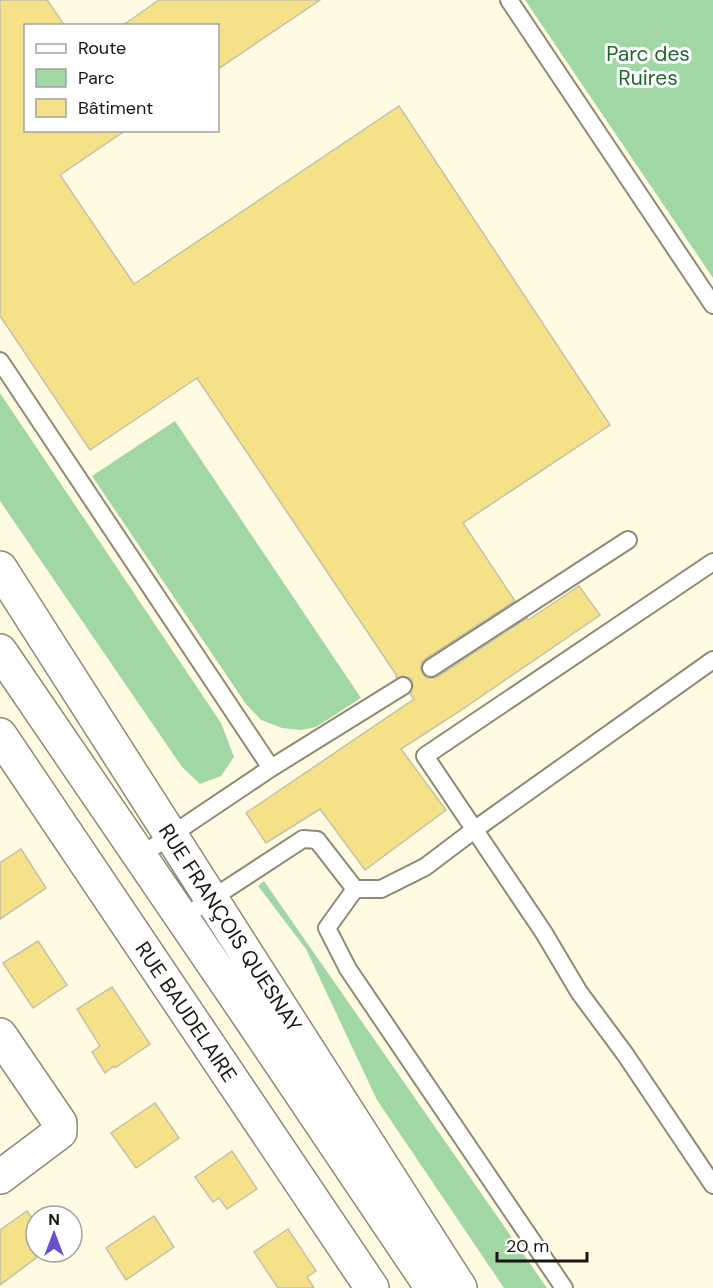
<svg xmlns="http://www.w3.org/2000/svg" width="713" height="1288" viewBox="0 0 713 1288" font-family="'DM Sans',sans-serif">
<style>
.green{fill:#a1d7a4}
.building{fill:#f5e288;stroke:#c5c0a9;stroke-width:1.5}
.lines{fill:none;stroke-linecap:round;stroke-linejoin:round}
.lane-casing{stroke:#8f8a75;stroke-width:20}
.street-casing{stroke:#8f8a75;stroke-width:36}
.secondary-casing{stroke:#8f8a75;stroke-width:36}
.lane{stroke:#fff;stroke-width:16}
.street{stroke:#fff;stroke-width:33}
.secondary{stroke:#fff;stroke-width:33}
.labels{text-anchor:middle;stroke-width:6;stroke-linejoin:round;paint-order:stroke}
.park-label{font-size:21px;fill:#22672c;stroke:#fff}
.street-label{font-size:21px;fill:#19170f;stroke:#fff}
</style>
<rect width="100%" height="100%" fill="#fffae2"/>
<path class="green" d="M525 0H713V278Z
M0 393 221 723 234 757 221 776 200 784 182 767 0 501Z
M175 421 361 698 316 727 301 730 282 728 261 720 246 704 92 476Z
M264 881 547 1288H504L377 1100 306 949 258 886Z"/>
<path class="building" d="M0 0H47L65 26H26V130H126L60 175 134 284 399 106 610 425 463 523 515 601 425 659 421 664V669L423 674 427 678H432L437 677 527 618 528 620 579 586 600 615 460 711 401 749 446 810 365 870 320 809 266 843 246 813 414 699 410 694 413 686 412 680 407 677 403 676 397 678 396 677 397 676 197 378 90 450 0 316Z
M159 0H320L218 69V26H122Z
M21 849 46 888 0 919V863Z
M38 941 67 985 33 1008 3 963Z
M112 987 150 1044 115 1068 114 1066 105 1073 92 1052 100 1046 77 1009Z
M155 1103 179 1138 136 1168 111 1133Z
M232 1151 257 1189 227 1209 219 1198 213 1202 195 1177Z
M27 1211 36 1224V1258L0 1285V1230Z
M154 1216 174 1247 126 1280 106 1248Z
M288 1229 316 1271 307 1277 314 1288H278L254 1252Z"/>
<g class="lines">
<defs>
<path id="lane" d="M509 0 713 305
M0 361 271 768
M713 562 425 756 544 933 579 992 625 1054 713 1185
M431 668 628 540
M140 856 271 768 403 686
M182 918 303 839 317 840 355 889
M564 1288 348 969 327 928 355 889H381L425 867 474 830 713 660"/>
<path id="street" d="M0 735 372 1288
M0 1035 60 1123V1132L0 1177"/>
<path id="secondary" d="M0 568 460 1288
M0 651 253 1022 432 1288"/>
</defs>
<use href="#lane" class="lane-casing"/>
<use href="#street" class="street-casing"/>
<use href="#secondary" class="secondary-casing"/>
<use href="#lane" class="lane"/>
<use href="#street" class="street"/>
<use href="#secondary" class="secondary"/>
</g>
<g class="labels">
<g class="park-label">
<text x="648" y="61">Parc des<tspan x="648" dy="24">Ruires</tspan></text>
</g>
<g class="street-label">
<text transform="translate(230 928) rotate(57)" y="7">RUE FRANÇOIS QUESNAY</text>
<text transform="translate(186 1012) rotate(56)" y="7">RUE BAUDELAIRE</text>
</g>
</g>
<rect x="24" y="24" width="195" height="108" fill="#ffffff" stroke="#a3a29f" stroke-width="1.5"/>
<rect x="36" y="44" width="30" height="9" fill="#ffffff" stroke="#a3a29f" stroke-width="1.5"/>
<text x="78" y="54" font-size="18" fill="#19170f">Route</text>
<rect x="36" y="69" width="30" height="18" fill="#a1d7a4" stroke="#a3a29f" stroke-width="1.5"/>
<text x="78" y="84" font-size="18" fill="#19170f">Parc</text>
<rect x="36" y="99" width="30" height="18" fill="#f5e288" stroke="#a3a29f" stroke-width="1.5"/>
<text x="78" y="114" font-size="18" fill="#19170f">Bâtiment</text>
<g transform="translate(54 1234)"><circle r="28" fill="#ffffff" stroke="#a3a29f" stroke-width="1.5"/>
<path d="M0-4.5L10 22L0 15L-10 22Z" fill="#6c50c9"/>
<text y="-9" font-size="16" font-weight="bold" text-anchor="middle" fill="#19170f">N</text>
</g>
<path d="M497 1252v9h90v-9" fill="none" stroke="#19170f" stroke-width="3"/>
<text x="506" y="1252" font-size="18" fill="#19170f" stroke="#ffffff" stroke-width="4.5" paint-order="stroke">20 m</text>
</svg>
